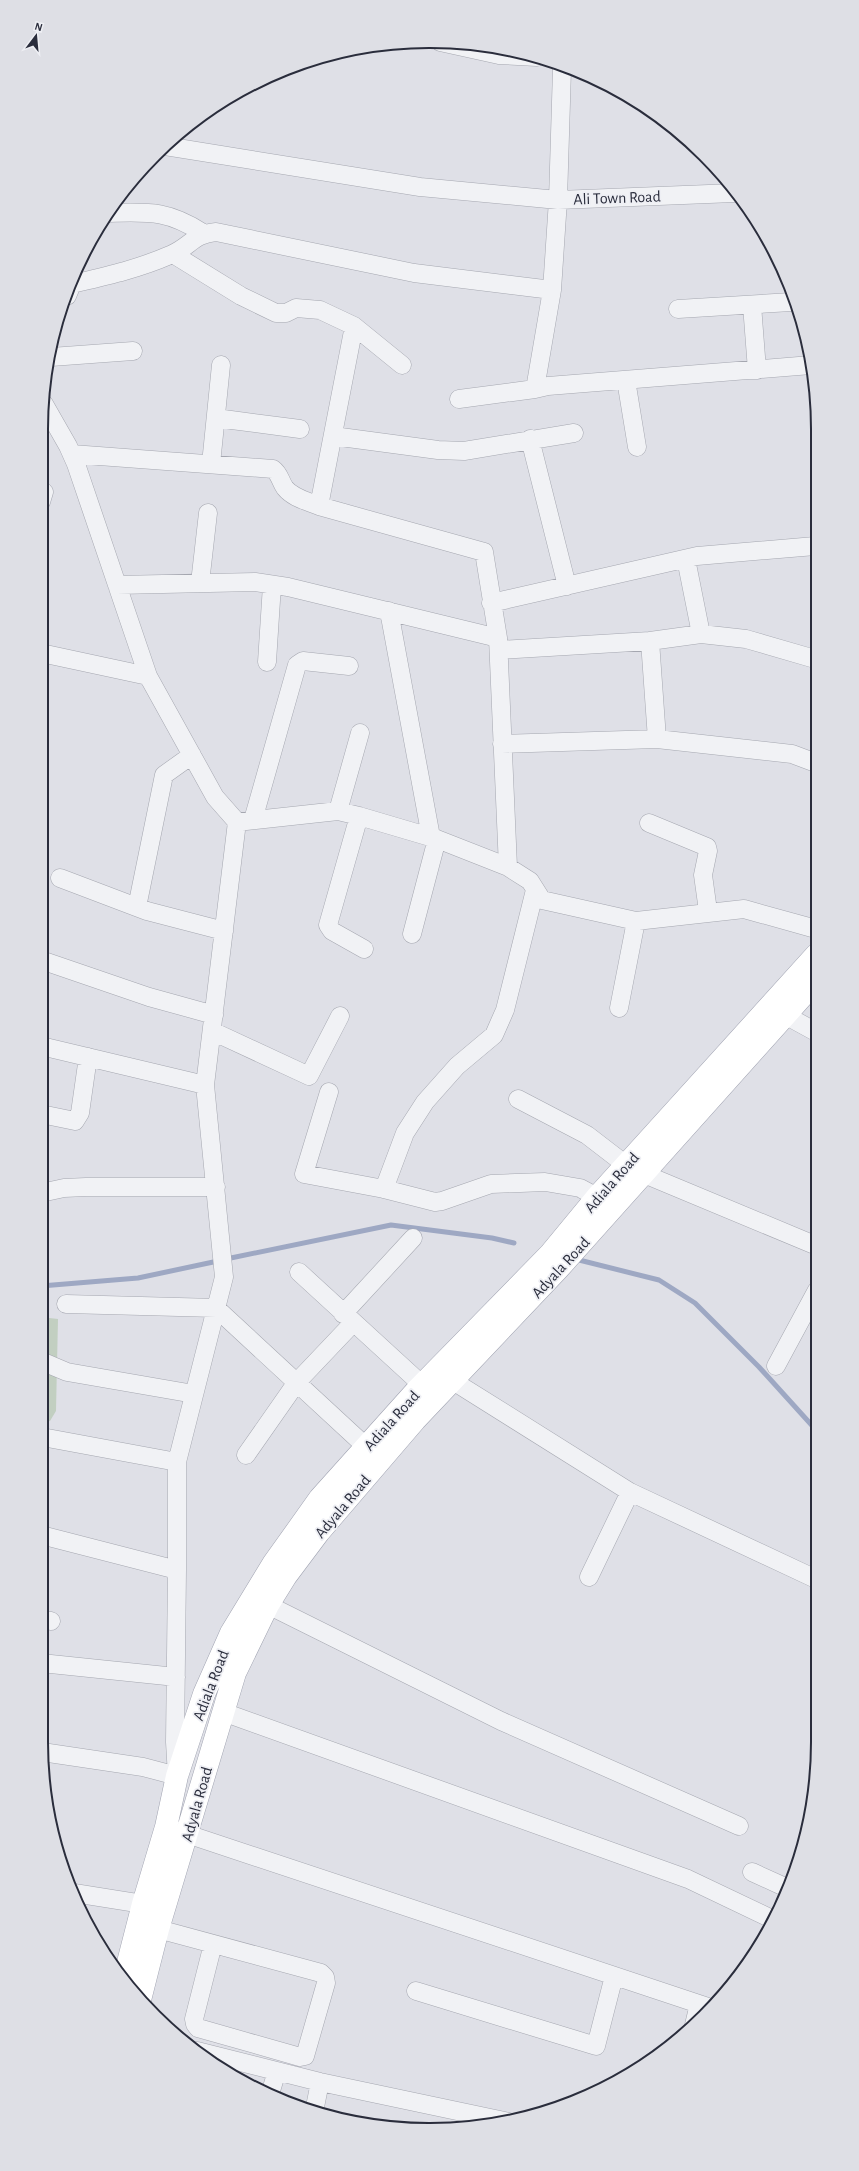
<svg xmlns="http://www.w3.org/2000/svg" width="859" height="2171" viewBox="0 0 859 2171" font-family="'Alegreya Sans',sans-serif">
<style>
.green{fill:#c2cfc1}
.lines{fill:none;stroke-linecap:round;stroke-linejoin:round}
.stream{stroke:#9ea8c3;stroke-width:5}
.minor-casing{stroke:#a5a7b0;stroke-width:19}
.major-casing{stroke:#a0a3b1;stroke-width:23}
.minor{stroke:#f1f2f5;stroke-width:18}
.major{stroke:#fff;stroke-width:22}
.labels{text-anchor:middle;stroke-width:3.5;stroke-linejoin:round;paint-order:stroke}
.street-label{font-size:16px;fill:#2a2d3c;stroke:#eeeff4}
.rim{fill:none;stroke:#2a2d3c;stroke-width:2}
</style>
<rect width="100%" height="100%" fill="#dfe0e7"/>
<path class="green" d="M41 1317 58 1319 56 1411 50 1421 41 1423Z"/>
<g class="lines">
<path class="stream" d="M226 1259 391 1225 492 1238 514 1243
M579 1260 659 1280 695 1303 759 1367 817 1431
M41 1286 138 1278 218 1261"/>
<defs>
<path id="minor" d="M440 42 499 55 537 57
M562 69 558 200 734 193
M165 146 420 187 558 200 552 290 535 389 548 386 811 365
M109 213C149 212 167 210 203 233
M173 254 241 296 276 313H286L296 308 320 310 354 326 402 365
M67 296 72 284C106 276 138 269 170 255 190 247 193 234 216 232L414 273 552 290
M752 305 757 370
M678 309 791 302
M354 326 319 506 484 552 498 638 508 867
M51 357 133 351
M626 380 637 447
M459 399 535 389
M44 404 68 446 76 464 148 676 215 797 237 822
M216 418 300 429
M333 436 438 450 464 451 574 433
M530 439 567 586
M72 454 273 469C280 474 280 481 285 488 293 498 307 501 319 506
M211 464 221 365
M41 502 44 492
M686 559 701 634 746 639 815 659
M200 583 208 513
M117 585 255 582 288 587 498 638
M491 603 697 556 815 546
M389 611 431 837
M499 650 650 641
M41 653 148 676
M267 662 272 585
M657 739 650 641 701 634
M502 744 657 739 792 754 816 763
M338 811 360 733
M359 816 328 925 332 931 364 949
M253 820 297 665 303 661 349 666
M649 823 707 847 708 851 703 875 708 911
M60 878 147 911 224 931
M137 907 164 775 192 755
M412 934 437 839
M41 960 149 997 214 1015
M619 1008 636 921
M785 1015 816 1032
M212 1031 309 1076 340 1016
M41 1046 205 1085
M329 1092 304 1174 384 1189 435 1202 442 1201 491 1184 545 1182 580 1188 597 1197
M518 1099 587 1135 626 1165
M41 1114 75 1121 80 1113 88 1057
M644 1174 817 1246
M384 1189 405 1133 425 1102 457 1066 494 1035 505 1010 535 890
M41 1193 64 1188 86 1187H216
M299 1272 431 1393
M66 1304 216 1308 375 1455
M343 1314 413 1238
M41 1361 67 1372 194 1394
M776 1366 817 1290
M453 1381 630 1492 818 1580
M42 1437 177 1462
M246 1455 297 1382 353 1323
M41 1535 177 1570 175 1742 177 1776 143 1767 42 1752
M177 1570V1462L224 1277 205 1085 237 822 338 811 359 816 437 839 508 867 530 881 542 900 636 921 744 909 816 929
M589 1577 630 1492
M268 1605 501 1721 739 1826
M41 1619 51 1621
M41 1663 176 1677
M223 1712 688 1879 774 1920
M175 1830 711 2008
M752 1872 787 1888
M74 1893 143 1904
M158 1929 321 1973 325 1977 326 1983 305 2056 300 2057 198 2028 195 2024 194 2019 213 1944
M416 1991 596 2046 614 1976
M694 2025 699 2004
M197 2051 320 2082 509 2122
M270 2094 277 2071
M314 2112 320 2082"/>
<path id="major" d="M124 1978 143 1904 166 1827 177 1776 204 1694 231 1633 273 1564 320 1498 416 1391 550 1254 597 1197 816 955
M140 2000 158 1929 235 1673 268 1605 286 1576 319 1532 415 1420 559 1268 816 981"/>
</defs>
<use href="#minor" class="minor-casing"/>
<use href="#major" class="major-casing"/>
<use href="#minor" class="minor"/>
<use href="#major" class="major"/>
</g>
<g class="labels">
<g class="street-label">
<text transform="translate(617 197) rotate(-2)" y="6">Ali Town Road</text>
<text transform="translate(611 1182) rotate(-49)" y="6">Adiala Road</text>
<text transform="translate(560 1267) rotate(-47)" y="6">Adyala Road</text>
<text transform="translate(391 1420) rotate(-48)" y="6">Adiala Road</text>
<text transform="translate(342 1506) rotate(-50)" y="6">Adyala Road</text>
<text transform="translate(210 1685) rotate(-69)" y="6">Adiala Road</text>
<text transform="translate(196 1804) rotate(-74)" y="6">Adyala Road</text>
</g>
</g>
<path d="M0 0H859V2171H0ZM429 48H430A381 381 0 0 1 811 429V1742A381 381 0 0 1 430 2123H429A381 381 0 0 1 48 1742V429A381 381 0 0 1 429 48Z" fill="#dedfe5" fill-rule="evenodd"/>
<path class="rim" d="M429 48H430A381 381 0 0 1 811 429V1742A381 381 0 0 1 430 2123H429A381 381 0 0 1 48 1742V429A381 381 0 0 1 429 48Z"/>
<g transform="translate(36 36) rotate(16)" stroke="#eeeff4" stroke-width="3" paint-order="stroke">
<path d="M0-3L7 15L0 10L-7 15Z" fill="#2a2d3c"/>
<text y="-6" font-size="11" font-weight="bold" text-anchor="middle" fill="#2a2d3c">N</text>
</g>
</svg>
